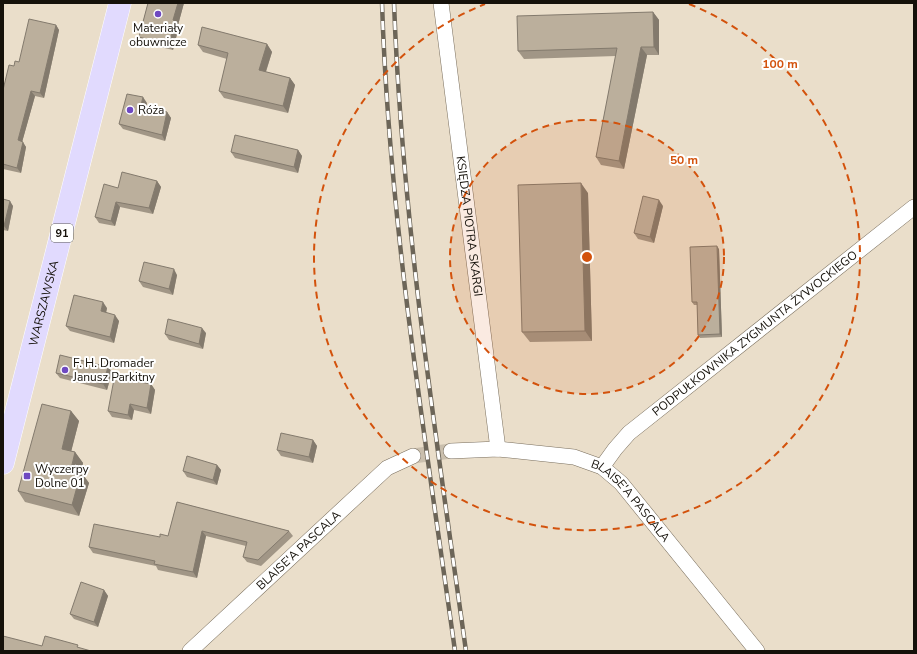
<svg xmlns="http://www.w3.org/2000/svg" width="917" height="654" viewBox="0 0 917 654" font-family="'Nunito Sans',sans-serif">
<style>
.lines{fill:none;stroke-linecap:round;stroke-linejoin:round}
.minor-tunnel{stroke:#cabfad;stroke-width:15;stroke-dasharray:15 8;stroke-linecap:butt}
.minor-casing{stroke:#796e5d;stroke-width:16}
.primary-casing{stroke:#fff;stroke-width:23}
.minor{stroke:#fff;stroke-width:15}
.primary{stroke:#e1dafe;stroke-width:22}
.rail-casing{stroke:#6c6558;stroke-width:4.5}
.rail{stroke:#fff;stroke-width:3;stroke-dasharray:9;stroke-linecap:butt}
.wall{fill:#a19686}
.shaded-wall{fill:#837a6d}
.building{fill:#bbaf9c;stroke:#837a6d}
.ring{fill:none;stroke:#d3520c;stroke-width:2;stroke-dasharray:7 5}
.poi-dot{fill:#6e49c1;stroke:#fff;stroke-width:1.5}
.labels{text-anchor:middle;stroke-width:4;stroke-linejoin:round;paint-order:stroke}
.shield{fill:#fff;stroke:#5b5854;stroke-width:1}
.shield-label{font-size:11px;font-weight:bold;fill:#15110a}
.poi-label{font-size:12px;fill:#15110a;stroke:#fff;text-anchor:start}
.street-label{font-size:12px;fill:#15110a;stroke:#fff}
.centre{fill:#d3520c;stroke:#fff;stroke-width:2}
.ring-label{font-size:12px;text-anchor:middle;font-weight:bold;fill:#d3520c;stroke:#fff;stroke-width:4;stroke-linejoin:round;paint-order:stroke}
</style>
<rect width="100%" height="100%" fill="#eadeca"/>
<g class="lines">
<path class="minor-tunnel" d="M413 456 451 451"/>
<defs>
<g id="minor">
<path id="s1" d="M441 3 498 449"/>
<path id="s2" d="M451 451 498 449 574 457 602 467 621 483 757 651"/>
<path id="s3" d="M602 467 615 449 629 433 914 207"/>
<path id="s4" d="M190 651 387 468 413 456"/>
</g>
<g id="primary">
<path id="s5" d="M3 463 120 3"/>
</g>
</defs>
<use href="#minor" class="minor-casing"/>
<use href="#primary" class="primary-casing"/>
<use href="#minor" class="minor"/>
<use href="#primary" class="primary"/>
<defs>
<path id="rail" d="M382 3C389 220 425 436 455 651
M394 3C402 220 436 436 466 651"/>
</defs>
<use href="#rail" class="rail-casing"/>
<use href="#rail" class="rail"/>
</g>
<path class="wall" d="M148 3H184L178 25 179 26 173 50 143 43 139 37Z
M653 12 659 20V55H647L624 169 601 165 596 157 616 56 524 59 518 51Z
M56 25 59 30 44 98 35 96 22 142 26 147 21 173 3 169V90L14 66 19 62Z
M267 44 272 52 266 72 290 78 295 85 288 113 224 98 219 91 227 59 203 52 198 45Z
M147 103 146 107 167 112 171 118 165 141 123 129 119 124Z
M298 150 302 156 298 173 235 158 231 152Z
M157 181 161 187 153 214 120 207 115 226 99 223 95 217 118 188Z
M588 193 592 341 530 342 522 332Z
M3 199 13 206 8 231 3 230Z
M663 206 654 243 638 239 634 233Z
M719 249 722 337 700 338 698 335 697 305H694L692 302Z
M177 275 173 295 143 287 139 281Z
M107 308 106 313 119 321 114 343 70 331 66 326Z
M206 333 203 349 169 340 165 334Z
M108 367 112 372 107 390 60 378 56 373Z
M134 377 137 381 151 384 155 390 151 414 134 410 132 420 112 417 108 411Z
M71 411 79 421 71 451 75 452 83 463 81 472 89 483 79 516 25 502 18 491Z
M313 440 317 446 313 463 281 456 277 450Z
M217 465 221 470 217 485 187 477 183 471Z
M177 502 289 531 293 536 261 566 247 562 243 557 246 546 206 536 197 578 158 570 156 566 93 553 89 547 168 536Z
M104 590 108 596 98 627 74 619 70 614Z"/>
<path class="shaded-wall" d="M178 3H184L178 25 179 26 173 50 169 45 173 20Z
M653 12 659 20V55L654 47Z
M56 25 59 30 44 98 40 93Z
M267 44 272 52 264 77 259 70Z
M641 47 647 55 624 169 619 161Z
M290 78 295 85 288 113 283 106Z
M31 91 35 96 21 146 18 140Z
M143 97 147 103 145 111 141 105Z
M167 112 171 118 165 141 162 135Z
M23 142 26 147 21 173 17 168Z
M298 150 302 156 298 173 294 167Z
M157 181 161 187 153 214 149 208Z
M581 183 588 193 592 341 585 331Z
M659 200 663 206 654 243 650 237Z
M10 201 13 206 8 231 4 226Z
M116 202 120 207 115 226 111 221Z
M717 246 719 249 722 337 720 334Z
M174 269 177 275 173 295 169 289Z
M103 302 107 308 105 317 101 311Z
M115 315 119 321 114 343 110 337Z
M202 328 206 333 203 349 199 344Z
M108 367 112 372 107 390 103 384Z
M151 384 155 390 151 414 147 408Z
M130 404 134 410 132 420 128 415Z
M71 411 79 421 69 460 62 449Z
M313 440 317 446 313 463 309 457Z
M75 452 83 463 79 480 71 469Z
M217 465 221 470 217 485 213 480Z
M81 472 89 483 79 516 72 505Z
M202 531 206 536 197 578 193 572Z
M104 590 108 596 98 627 94 622Z"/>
<path class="building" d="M148 3H178L173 20 175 21 169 45 139 37Z
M653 12 654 47H641L619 161 596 157 617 48 518 51 517 16Z
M29 19 56 25 40 93 31 91 18 140 23 142 17 168 3 164V90L9 65 14 66 15 61 19 62Z
M202 27 267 44 259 70 290 78 283 106 219 91 228 53 198 45Z
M127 94 143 97 141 105 167 112 162 135 119 124Z
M235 135 298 150 294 167 231 152Z
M122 172 157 181 149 208 116 202 111 221 95 217 104 184 118 188Z
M581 183 585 331 522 332 518 185Z
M643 196 659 200 650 237 634 233Z
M3 199 10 201 4 226H3Z
M717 246 720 334 698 335 697 302H692L690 247Z
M144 262 174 269 169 289 139 281Z
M74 295 103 302 101 311 115 315 110 337 66 326Z
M168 319 202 328 199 344 165 334Z
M60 355 108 367 103 384 56 373Z
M115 374 134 377V381L151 384 147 408 130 404 128 415 108 411Z
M42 404 71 411 62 449 75 452 71 469 81 472 72 505 18 491Z
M281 433 313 440 309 457 277 450Z
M187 456 217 465 213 480 183 471Z
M177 502 289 531 258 560 243 557 247 542 202 531 193 572 154 564 155 561 89 547 94 524 160 537V534L168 536Z
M81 582 104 590 94 622 70 614Z
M3 636 42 646 45 636 78 645 77 647 91 651H3Z"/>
<circle cx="587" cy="257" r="137" fill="#d3520c" fill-opacity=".12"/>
<g class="ring">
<circle cx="587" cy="257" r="137"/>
<path d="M689 4A273 273 0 1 1 485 4"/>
</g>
<g class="poi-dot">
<circle cx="158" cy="14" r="4"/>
<circle cx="130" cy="110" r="4"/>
<circle cx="65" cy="370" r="4"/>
<rect x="23" y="472" width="8" height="8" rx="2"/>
</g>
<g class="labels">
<rect class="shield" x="51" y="224" width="22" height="18" rx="3"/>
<g class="shield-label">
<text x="62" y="237">91</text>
</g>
<g class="poi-label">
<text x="158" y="32" text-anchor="middle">Materiały<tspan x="158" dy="14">obuwnicze</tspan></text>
<text x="138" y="114">Róża</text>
<text x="73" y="367">F. H. Dromader<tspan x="73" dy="14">Janusz Parkitny</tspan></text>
<text x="35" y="473">Wyczerpy<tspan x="35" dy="14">Dolne 01</tspan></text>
</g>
<g class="street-label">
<text dy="4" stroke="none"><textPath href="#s1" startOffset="225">KSIĘDZA PIOTRA SKARGI</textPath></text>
<text dy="4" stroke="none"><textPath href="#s5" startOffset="165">WARSZAWSKA</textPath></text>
<text dy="4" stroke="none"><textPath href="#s3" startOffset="204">PODPUŁKOWNIKA ZYGMUNTA ŻYWOCKIEGO</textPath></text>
<text dy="4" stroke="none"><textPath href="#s2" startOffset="197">BLAISE'A PASCALA</textPath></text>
<text dy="4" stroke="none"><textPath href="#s4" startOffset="148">BLAISE'A PASCALA</textPath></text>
</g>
</g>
<circle cx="587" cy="257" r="6" class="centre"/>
<g class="ring-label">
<text x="780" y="68">100 m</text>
<text x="684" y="164">50 m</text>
</g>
<rect width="917" height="654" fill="none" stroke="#15110a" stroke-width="8"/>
</svg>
